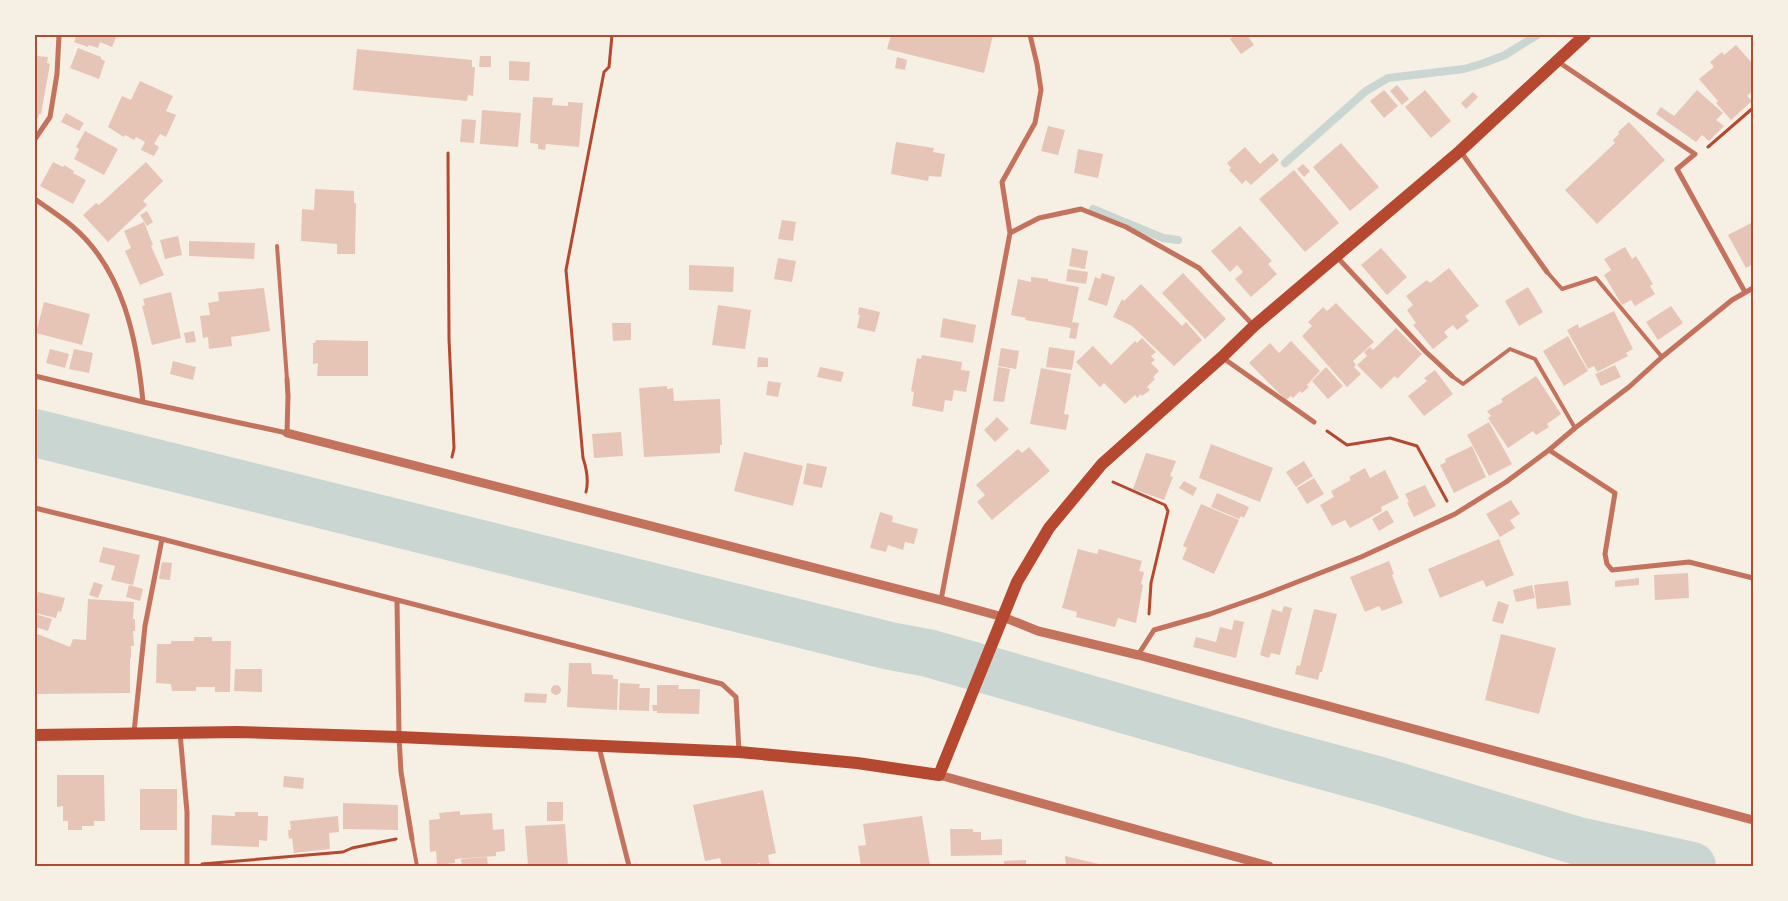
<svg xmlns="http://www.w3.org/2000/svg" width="1788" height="901" viewBox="0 0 1788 901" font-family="'Exo 2',sans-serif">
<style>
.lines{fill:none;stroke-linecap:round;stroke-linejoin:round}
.stream{stroke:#c9d6d2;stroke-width:8}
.river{stroke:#c9d6d2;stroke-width:48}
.building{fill:#e6c5b7}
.path{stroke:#b5482f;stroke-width:3}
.service{stroke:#c5725c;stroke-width:4}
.minor{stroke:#c5725c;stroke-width:5}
.tertiary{stroke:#c5725c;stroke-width:9}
.primary{stroke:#b5482f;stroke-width:12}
.neatline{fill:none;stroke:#b5482f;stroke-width:2}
</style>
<rect width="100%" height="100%" fill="#f6efe4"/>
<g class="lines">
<path class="stream" d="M1285 163 1366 91 1388 78 1464 69 1484 63 1505 55 1537 35
M1093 209 1163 238 1178 240"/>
<path class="river" d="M35 433 890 646 928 653 1273 752 1380 781 1578 841 1692 866"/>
</g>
<path class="building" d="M77 35H117L112 47 100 42 98 48 89 45 88 47 74 42Z
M891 35H993L984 73 887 49Z
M1236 35H1247L1254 45 1241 54 1230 39Z
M1736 45 1753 64V91L1747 96 1752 101 1731 120 1716 103 1718 101 1699 79 1714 67 1710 62 1722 52 1724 55Z
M78 48 101 57V59L105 61 99 79 70 68Z
M357 49 472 60V67H475L473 96 468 95 467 101 353 90Z
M37 56 48 57 47 63 50 64 41 114H39L38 118H35V58Z
M480 56H491V67H479Z
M897 57 907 60 905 70 895 68Z
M509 61 530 62 529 81 509 80Z
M140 81 173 96 166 111 176 115 166 137 160 134 154 144 159 147 154 156 141 150 145 142 136 137 134 140 125 135 124 137 108 127 122 96 131 100Z
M1397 85 1409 99 1402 105 1390 91Z
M1384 90 1398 106 1384 118 1370 101Z
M1425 90 1451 121 1431 138 1405 107Z
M1697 90 1723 113 1716 120 1724 126 1709 141 1702 135 1696 142 1656 114 1661 107 1674 116Z
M1473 92 1478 97 1466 109 1461 103Z
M533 97 553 98 552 105 568 106V102L583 103 579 147 546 144 545 150 538 149V144L530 143Z
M482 110 521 113 518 147 480 144Z
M66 113 84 123 79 131 61 122Z
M462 119 476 120 474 143 460 142Z
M1629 122 1665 160 1597 224 1565 190 1615 143 1613 140 1619 134 1618 132Z
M1048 126 1065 130 1058 155 1041 151Z
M85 131 118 149 104 175 74 159 79 149 76 147Z
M896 142 934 148 933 152 945 154 941 177 929 176 928 181 891 174Z
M1341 143 1379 187 1350 211 1313 167Z
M1245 147 1260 164 1273 153 1279 160 1251 185 1246 180 1242 184 1229 170 1231 168 1227 163Z
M1078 149 1103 154 1098 178 1074 173Z
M53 162 63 167 64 165 74 171 73 173 86 180 73 204 40 186Z
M146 162 163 181 143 201 147 205 108 242 83 215 96 203 99 205Z
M1303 164 1310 171 1304 177 1297 169Z
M1294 170 1339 223 1305 252 1259 199Z
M315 189 354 191V203H356L355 254H337V244L301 241 302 209 314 210Z
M147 211 153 222 147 226 140 215Z
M782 220 796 222 793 241 778 239Z
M144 222 153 245 151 246 164 275 140 285 125 251 131 248 124 231Z
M1753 222V264L1746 268 1728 235Z
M1240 226 1272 261 1268 264 1277 274 1251 297 1235 279 1243 272 1237 265 1230 272 1211 251Z
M178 236 182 255 165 259 160 240Z
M189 241 255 243 254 259 189 256Z
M1625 247 1632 259 1636 256 1653 284 1650 286 1655 294 1635 306 1631 300 1622 305 1604 275 1611 270 1604 259Z
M1072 248 1088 251 1085 269 1069 266Z
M1381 248 1407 277 1387 295 1361 265Z
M778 258 796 261 792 282 774 279Z
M689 265 734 267 733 292 689 290Z
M1449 268 1479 306 1465 316 1469 321 1457 330 1453 325 1444 332 1448 337 1433 349 1413 325 1416 323 1407 310 1413 305 1406 296 1427 280 1430 283Z
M1068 269 1088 272 1086 284 1066 281Z
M1102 273 1115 277 1107 306 1088 300 1095 277 1100 279Z
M1183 273 1226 319 1205 339 1162 293Z
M1031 277 1048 279V281L1079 287 1071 328 1025 320 1026 318 1011 315 1018 279 1031 282Z
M1141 284 1182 326 1186 322 1202 340 1174 366 1132 326 1113 317 1122 299 1124 301Z
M1528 287 1543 312 1519 326 1505 301Z
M264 288 270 331 231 337 232 346 209 349 208 337 203 338 200 316 210 315 208 303 219 301 218 292Z
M171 292 181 338 152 345 142 306 145 305 143 299Z
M44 302 90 314 82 345 36 333Z
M1336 303 1374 342 1353 361 1356 365 1354 367 1361 374 1347 387 1302 336 1312 326 1308 322 1323 307 1327 311Z
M718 305 751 310 745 349 712 345Z
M1671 306 1683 323 1658 340 1646 322Z
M859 307 880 312 875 332 857 328 860 315H858Z
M1614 311 1633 349 1626 353 1628 356 1597 372 1594 366 1588 369 1567 330 1578 324 1579 328Z
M943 318 976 325 973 343 940 337Z
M1072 322 1079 323 1076 339 1069 338Z
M612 323H631V340L613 341Z
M1396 328 1422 354 1397 379 1395 376 1381 389 1357 365 1367 356 1364 352 1370 347 1373 350Z
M194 331 196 342 186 343 184 333Z
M1568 336 1588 371 1564 386 1543 351Z
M1142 338 1156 352 1151 356 1155 360 1151 363 1159 371 1153 377 1155 379 1147 387 1150 390 1142 396 1141 394 1137 398 1135 395 1125 404 1104 383 1100 387 1076 362 1093 346 1111 365 1135 341 1137 343Z
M316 340 368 341V376H317L318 363 313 364V343H315Z
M1291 341 1320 371 1307 385 1309 387 1302 393 1300 391 1293 398 1291 396 1286 400 1249 363 1270 343 1279 353Z
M1049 347 1075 351 1072 370 1046 367Z
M1001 348 1019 351 1016 369 998 366Z
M50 349 69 354 65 368 46 363Z
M74 349 93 353 89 373 69 369Z
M922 355 962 362 961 370 970 371 966 392 954 390 952 401 945 400 943 412 912 406 914 392 911 391 917 358 921 359Z
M758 357 768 358V367H757Z
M173 361 196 367 193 380 170 374Z
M1615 365 1621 377 1601 386 1595 374Z
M820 367 844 372 841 382 817 377Z
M998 367 1010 369 1004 402 993 401Z
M1326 367 1343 386 1328 399 1312 381Z
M1041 368 1071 374 1064 414 1069 415 1066 430 1030 424Z
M1435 370 1453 394 1424 416 1408 396 1427 381 1424 378Z
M1536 376 1561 414 1547 424 1549 427 1536 435 1533 431 1508 448 1488 418 1491 416 1487 411 1503 402 1501 399Z
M768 381 781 383 778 397 766 395Z
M667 386V389L673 388 674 401 720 399 722 445H720V453L644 457 639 388Z
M997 417 1009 429 995 442 984 430Z
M1489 422 1512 464 1489 476 1467 435Z
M621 432 623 456 594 458 592 434Z
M1211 444 1273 468 1260 502 1199 478Z
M1472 446 1486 477 1454 493 1440 465 1446 462 1445 459Z
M1029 447 1050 471 992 520 977 502 985 495 976 485 1018 449 1022 453Z
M744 452 803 466 793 506 734 491Z
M1146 453 1176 461 1170 476 1173 477 1164 500 1133 489Z
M1304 461 1313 476 1296 487 1286 472Z
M807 463 827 467 822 488 803 484Z
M1365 468 1370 478 1385 470 1399 498 1381 507 1382 511 1350 528 1345 520 1332 526 1320 505 1334 497 1331 491 1351 480 1349 477Z
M1314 478 1324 494 1307 504 1297 488Z
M1184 481 1197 488 1193 496 1179 488Z
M1425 485 1436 506 1414 517 1407 503 1409 502 1405 494Z
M1217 493 1249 507 1244 518 1241 516 1239 519 1211 507Z
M1511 500 1520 514 1510 520 1515 528 1500 537 1486 514Z
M1201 504 1239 520 1214 574 1182 559 1187 548 1183 546Z
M1387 510 1394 522 1379 531 1372 519Z
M880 512 893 516 892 522 918 529 914 544 905 542 903 550 888 545 886 552 870 548Z
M1499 539 1514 575 1486 587 1483 580 1440 598 1428 569Z
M103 547 140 555 133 585 111 580 115 566 99 562Z
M1078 549 1097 554 1099 549 1142 561 1139 571 1144 572 1141 584 1143 585 1136 623 1118 618 1115 627 1076 617 1077 612 1062 608Z
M1389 561 1394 574 1392 575 1403 603 1382 611 1379 606 1365 612 1350 577Z
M162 562 172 563 170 580 159 579Z
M1688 573 1689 598 1655 600 1654 575Z
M1639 578V585L1615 587V581Z
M1568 581 1571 605 1537 609 1534 585Z
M94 582 103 585 98 598 89 595Z
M129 585 143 589 140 601 126 597Z
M1532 585 1535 598 1516 602 1513 590Z
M38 592 65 598 61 612 58 611 56 618 35 613Z
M88 599 134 602 133 619H135V631H133L134 646H131V658H130V693L35 694V633L70 647 73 639 86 640Z
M1498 601 1509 605 1503 624 1492 621Z
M1284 606 1292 608 1280 655 1271 653 1269 658 1260 655 1272 609 1282 612Z
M1314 609 1337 614 1322 672H1320L1318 680 1295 674 1297 665 1300 666Z
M35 614 52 619 48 631 35 627Z
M1234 620 1244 622 1236 658 1193 647 1196 637 1216 642 1220 627 1232 630Z
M1501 634 1556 648 1539 714 1485 700Z
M194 637H212V641H231L230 692H215V687H196V691H172L171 684 156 683 157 644H171V641H194Z
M569 663H591L592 674 613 675V679H618L617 710 567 707Z
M235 669H262V692L234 691Z
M620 683 640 684 639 688H650L649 711 619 710Z
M657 685H679L678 689H700L699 714 657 713V711H653L652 705H657Z
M551 690a5 5 0 1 1 10 0a5 5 0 1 1-10 0Z
M525 693 547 694 546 703 524 702Z
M57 775H104L105 821H94V826H82V830H68V821H63V806L57 807Z
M284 776 304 778 303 789 283 787Z
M140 789H177V830H140Z
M763 790 776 853 768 855 770 866H760V863L748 866H722L720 858 705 861 693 805Z
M547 802H563V821H547Z
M343 803 398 805V830L343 829Z
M460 811V815L492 813 493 830 504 829 505 851 496 852V856L455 859V863L437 865 436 851 430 852 429 820 440 819 439 813Z
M235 812H258V816H268L267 841 259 840V847L211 845 212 815 235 816Z
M338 816 339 832 329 833 330 849 294 853 292 838 289 839 288 830H291L290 821Z
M922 816 930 866H861L858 846 866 845 863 824Z
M565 824 568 866H528L525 826Z
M950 829H973V832H981V840L1002 839V855L951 856Z
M1065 856 1103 865V866H1066Z
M487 857 488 866H462L461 859Z
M1026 860V866H1004V861Z"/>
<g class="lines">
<path class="path" d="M1752 35 1753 36
M1708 147 1753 108
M448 153 449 339 454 448 452 457
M1327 431 1347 445 1390 438 1417 446 1447 501
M1113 482 1165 505 1168 511 1151 583 1149 614
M586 492C589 480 587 470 583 458L566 270 604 72 609 67 612 35
M202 864 343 852 352 848 396 839"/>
<path class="service" d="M277 246 287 379
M1547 272 1562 289 1596 278 1662 357
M1452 376 1463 384 1510 349 1535 359 1575 428
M412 839 417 866"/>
<path class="minor" d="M1557 61 1695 154 1677 169 1745 292
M35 139 50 117 57 74 59 35
M1461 152 1547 272
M35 199C47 208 60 216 72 226 123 269 137 339 143 402
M1010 233 1002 182 1035 123 1041 90 1037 64 1030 35
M1336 256 1426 352 1452 376
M1223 358 1314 422
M35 376 143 402 287 433 288 396 287 379
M1549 450 1615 493 1605 554 1607 564 1612 570 1689 562 1753 578
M35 508 162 539 722 684 736 697 739 752
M397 600 399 737 401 772 412 839
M941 600 1010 233 1039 218 1081 209 1126 227 1199 268 1254 326
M1138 655 1154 630 1210 614 1264 595 1361 557 1455 514 1506 482 1549 450 1575 428 1629 387 1662 357 1732 300 1753 288
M134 732 145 626 162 539
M180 733 187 812V865
M599 747 629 866"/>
<path class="tertiary" d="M287 433 941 600 1003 617 1038 631 1138 655 1753 820
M939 775 1269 866"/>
<path class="primary" d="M35 735 237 732 399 737 739 752 857 763 939 775 1017 582 1049 528 1102 464 1222 357 1254 326 1460 151 1585 35"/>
</g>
<rect width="1788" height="901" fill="none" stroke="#f6efe4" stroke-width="72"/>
<rect x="36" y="36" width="1716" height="829" class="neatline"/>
</svg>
